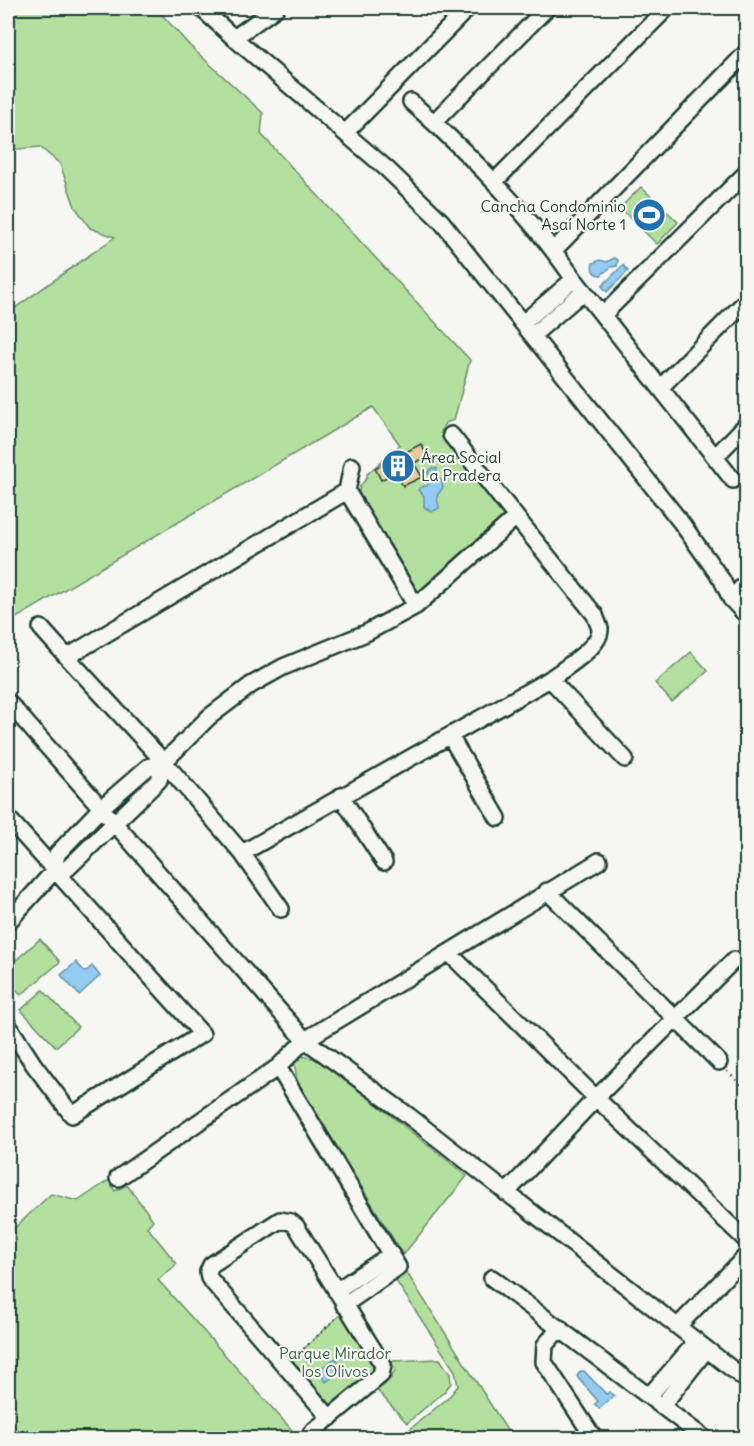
<svg xmlns="http://www.w3.org/2000/svg" width="754" height="1446" viewBox="0 0 754 1446" font-family="Delius,sans-serif">
<style>
.green{fill:#b3e09f;stroke:#698e6a;stroke-width:1.5}
.water{fill:#93cbf2;stroke:#6592a6;stroke-width:1.5}
.building{fill:#e6cb9b;stroke:#1f3d34;stroke-width:1.5}
.lines{fill:none;stroke-linecap:round;stroke-linejoin:round}
.minor-casing{stroke:#1f3d34;stroke-width:20}
.path{stroke:#1f3d34;stroke-width:2;stroke-dasharray:1.5 4.5;stroke-linecap:butt}
.minor{stroke:#f6f6f2;stroke-width:15}
.labels{text-anchor:middle;stroke-width:4.5;stroke-linejoin:round;paint-order:stroke}
.poi-label{font-size:16px;fill:#1f3d34;stroke:#f6f6f2;text-anchor:end}
.park-label{font-size:16px;fill:#3d5e49;stroke:#f6f6f2}
</style>
<rect width="100%" height="100%" fill="#f6f6f2"/>
<filter id="ink" filterUnits="userSpaceOnUse"><feTurbulence type="fractalNoise" baseFrequency=".0167" numOctaves="2"/><feDisplacementMap in="SourceGraphic" scale="12" xChannelSelector="R" yChannelSelector="G"/><feConvolveMatrix kernelMatrix="1 2 1 2 8 2 1 2 1" color-interpolation-filters="sRGB"/></filter>
<g filter="url(#ink)">
<path class="green" d="M8 8H156L190 46 263 113 261 134 470 360 454 420 445 423 441 432 442 437 506 515 504 525 419 595 358 496 360 486 367 478V474L400 445 373 407 8 623V313L115 237 90 228 75 207 60 164 40 147 8 150Z
M641 187 678 222 657 244 620 208Z
M691 652 708 671 672 702 655 683Z
M40 939 60 962 21 995 8 979V967Z
M43 990 78 1027 56 1047 21 1010Z
M302 1056 321 1060 467 1176 403 1255 297 1081 294 1061Z
M109 1180 115 1191 127 1185 153 1220 147 1227 177 1264 158 1280 299 1438H8V1234L51 1194 78 1201Z
M407 1273 512 1438H399L448 1398 458 1386 455 1371 396 1281Z
M342 1313 374 1365 373 1371 330 1407 292 1360Z
M440 1359 450 1374 451 1383 445 1391 407 1423 376 1389 391 1378 395 1370 391 1361Z"/>
<path class="water" d="M614 258 618 260 617 266 611 267 601 275C594 275 591 269 593 263L600 260 607 262Z
M623 265 628 271 607 292 602 286Z
M432 468 437 469V478L442 481 443 487 437 496 439 508 432 512 424 507V496L418 490 421 487 427 486 431 478 428 472Z
M76 962 85 972 92 966 100 976 79 995 61 975Z
M336 1358 343 1370 326 1382 318 1370Z
M581 1371H584L606 1394 609 1392 614 1396 599 1409 595 1404 598 1401 578 1378 577 1376Z"/>
<path class="building" d="M421 444 427 456 414 463 422 477 403 486 396 472 381 480 375 468Z"/>
<g class="lines">
<defs>
<path id="minor" d="M201 8 234 38 387 169 441 221 680 521 722 580 731 599 746 615
M234 38 276 8
M411 102C471 155 528 213 574 279L733 480
M434 122 547 8
M345 133 468 8
M495 181 667 8
M554 250 746 53
M603 315 746 173
M523 323 574 279
M533 335 584 291
M660 388 746 301
M451 435 516 517
M715 457 746 425
M352 466 347 491 416 606
M731 599 746 583
M41 628 67 657 347 491
M67 657 164 762 242 853
M550 679 625 759
M8 702 305 1040 409 1116 746 1380
M450 736 498 818
M341 796 384 862
M8 818 202 1034 72 1115 34 1065 8 1025
M54 871 68 868 159 780 164 762 209 717 251 685 283 667 366 633 416 606 516 517 595 615C596 619 599 625 600 629 601 647 563 669 550 679L242 853 281 909
M547 891 719 1062
M8 922 54 871 57 854 101 808 148 767 164 762
M449 953 596 1098 746 1240
M118 1178 278 1067
M506 1193 596 1098 734 960
M492 1278 704 1438
M336 1291 391 1254
M344 1305 398 1267 278 1067 305 1040 599 861
M678 1326 746 1256
M560 1328 545 1345 544 1362 594 1438
M649 1396 697 1341
M662 1406 706 1350
M311 1433 381 1375 383 1365 296 1226 291 1222 280 1220 211 1265 208 1272 209 1278 330 1418"/>
</defs>
<use href="#minor" class="minor-casing"/>
<path class="path" d="M727 1071 746 1090
M295 1357 337 1317"/>
<use href="#minor" class="minor"/>
</g>
</g>
<defs>
<symbol id="stadium-disc" viewBox="-11 -11 22 22"><circle r="9.5" fill="#1f6fb2" stroke="#f6f6f2"/><path d="M0-5a6.5 5 0 1 0 0 10a6.5 5 0 1 0 0-10ZM-3.5-1.8h7v3.6h-7Z" fill="#fff"/></symbol>
<symbol id="building-disc" viewBox="-11 -11 22 22"><circle r="9.5" fill="#1f6fb2" stroke="#f6f6f2"/><path d="M-4-6H4V6H1V3H-1V6H-4ZM-2.5-4.3h1.7v1.8h-1.7ZM.8-4.3h1.7v1.8H.8ZM-2.5-1h1.7V.8h-1.7ZM.8-1h1.7V.8H.8Z" fill="#fff"/></symbol>
</defs>
<g fill-rule="evenodd">
<use href="#stadium-disc" x="630" y="196" width="38" height="38"/>
<use href="#building-disc" x="379" y="447" width="38" height="38"/>
</g>
<g class="labels">
<g class="poi-label">
<text x="626" y="212">Cancha Condominio<tspan x="626" dy="18">Asaí Norte 1</tspan></text>
<text x="421" y="463" text-anchor="start">Área Social<tspan x="421" dy="18">La Pradera</tspan></text>
</g>
<g class="park-label">
<text x="335" y="1359">Parque Mirador<tspan x="335" dy="18">los Olivos</tspan></text>
</g>
</g>
<rect width="754" height="1446" fill="none" stroke="#f6f6f2" stroke-width="30"/>
<rect x="15" y="15" width="724" height="1416" fill="none" stroke="#1f3d34" stroke-width="2" filter="url(#ink)"/>
</svg>
